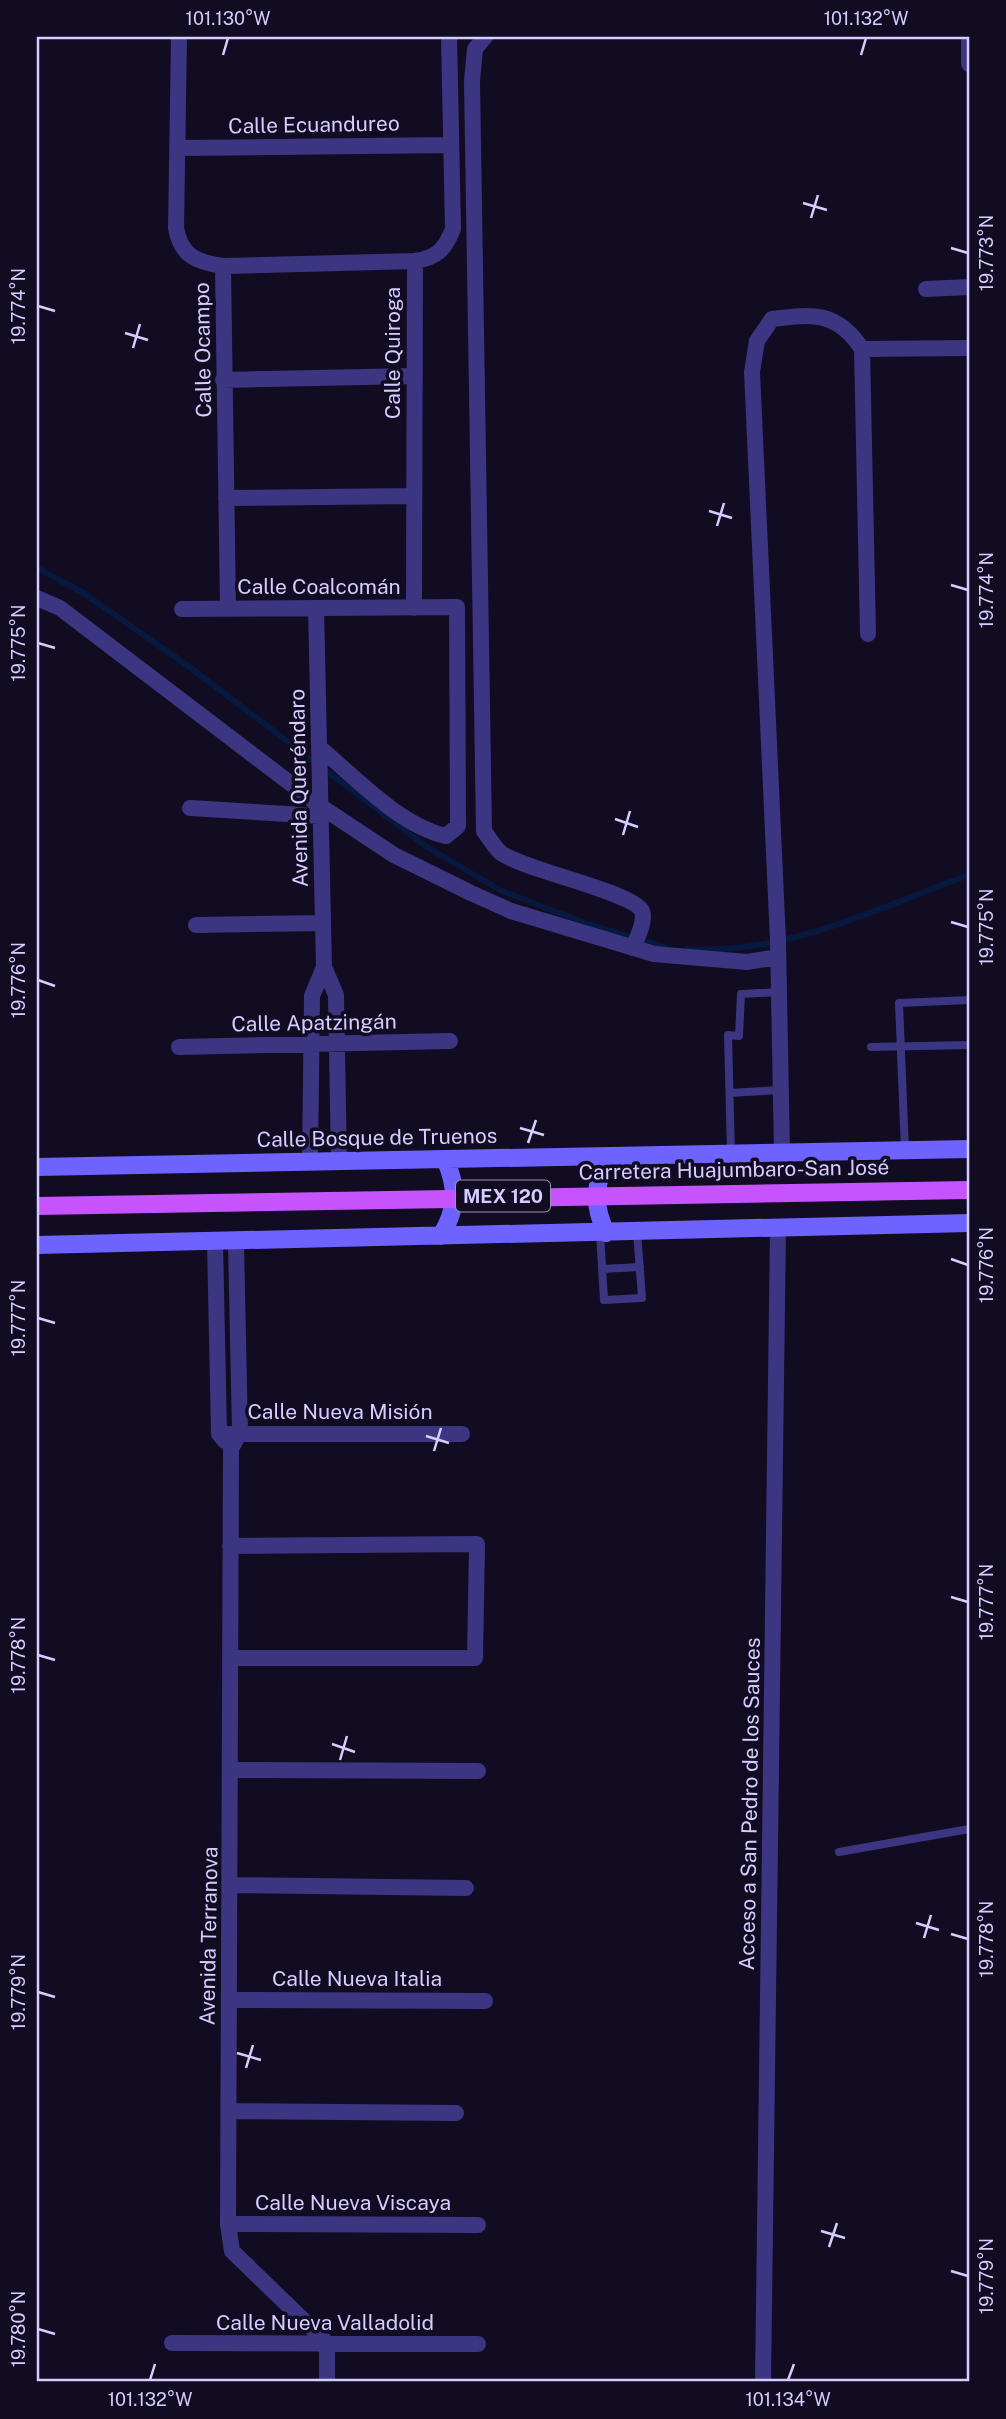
<svg xmlns="http://www.w3.org/2000/svg" width="1006" height="2419" viewBox="0 0 1006 2419" font-family="'Public Sans',sans-serif">
<style>
.lines{fill:none;stroke-linecap:round;stroke-linejoin:round}
.stream{stroke:#07193f;stroke-width:6}
.lane{stroke:#3c3582;stroke-width:8}
.street{stroke:#3c3582;stroke-width:16}
.secondary{stroke:#6f63ff;stroke-width:18}
.primary{stroke:#c753ff;stroke-width:18}
.ticks{fill:none;stroke:#d5ccff;stroke-width:2.5}
.labels{text-anchor:middle;stroke-width:7;stroke-linejoin:round;paint-order:stroke}
.shield{fill:#110c21;stroke:#9a92bc;stroke-width:2}
.shield-label{font-size:19px;font-weight:bold;fill:#d5ccff}
.street-label{font-size:21px;fill:#d5ccff;stroke:#110c21}
.neatline{fill:none;stroke:#d5ccff;stroke-width:2.5}
.ticks-label{font-size:18px;text-anchor:middle;fill:#d5ccff}
</style>
<rect width="100%" height="100%" fill="#110c21"/>
<g class="lines">
<path class="stream" d="M37 568 82 592 188 666 427 847 500 890 585 923 665 947
M687 949C784 956 880 907 969 875"/>
<path class="lane" d="M871 1047 969 1045
M730 1093 781 1090
M905 1150 899 1003 969 1000
M731 1154 728 1035 739 1036 741 994 779 992
M600 1233 604 1300 642 1298 637 1232
M602 1269 640 1267
M839 1852 969 1829"/>
<path class="street" d="M179 37 176 228C181 256 196 262 223 266L415 261C437 258 445 249 453 229L449 37
M485 37 475 49 472 81 484 831C489 838 495 848 501 853 527 871 633 892 642 911 646 921 637 938 633 948
M969 37V64
M179 148 451 145
M223 266 228 608
M926 289 969 287
M862 349 868 634
M223 380 413 376
M226 498 414 496
M37 598 60 608 320 806 394 855 471 893 511 911 654 954 747 962 778 957
M316 608 324 967 336 995 339 1162
M414 608 415 261
M182 609 457 607 458 826 446 836C399 825 357 779 320 748
M190 808 320 816
M196 925 323 923
M179 1047 450 1041
M782 1153 778 941 752 372 757 341 772 319C813 314 837 311 862 349L969 348
M310 1162 312 996 324 967
M215 1242 219 1434 225 1441
M236 1243 240 1432 231 1449 228 2224 232 2251 327 2343V2382
M219 1434H462
M230 1658H475L477 1544 230 1546
M230 1770 478 1771
M231 1885 466 1888
M229 2000 485 2001
M229 2111 456 2113
M228 2224 478 2225
M172 2343 478 2344
M763 2382 778 1227"/>
<path class="secondary" d="M37 1167 969 1149
M606 1233C593 1205 594 1185 608 1157
M441 1236C457 1209 458 1188 445 1159
M37 1245 969 1223"/>
<path class="primary" d="M37 1206 969 1190"/>
</g>
<path class="ticks" d="M223 55 228 38M861 55 866 38M803 203 827 210M811 218 818 195M951 248 968 253M38 306 55 311M125 333 148 340M133 348 140 324M709 511 732 518M717 526 724 503M951 585 968 590M38 643 55 648M615 819 638 827M623 835 630 811M951 922 968 927M38 980 55 986M520 1128 544 1135M528 1143 536 1120M951 1259 968 1265M38 1318 55 1323M426 1436 449 1443M434 1451 441 1428M951 1597 968 1602M38 1655 55 1660M332 1744 355 1752M340 1760 347 1736M916 1923 939 1930M951 1934 968 1939M924 1938 931 1915M38 1992 55 1997M237 2053 261 2060M246 2068 253 2045M821 2231 845 2238M829 2247 837 2223M951 2271 968 2276M38 2329 55 2334M150 2380 155 2364M788 2380 794 2364"/>
<g class="labels">
<rect class="shield" x="456" y="1180.5" width="94" height="31" rx="5"/>
<g class="shield-label">
<text x="503" y="1203">MEX 120</text>
</g>
<g class="street-label">
<text transform="translate(314 125) rotate(-1)" y="7">Calle Ecuandureo</text>
<text transform="translate(203 350) rotate(-91)" y="7">Calle Ocampo</text>
<text transform="translate(393 353) rotate(-90)" y="7">Calle Quiroga</text>
<text x="319" y="594">Calle Coalcomán</text>
<text transform="translate(299 788) rotate(-91)" y="7">Avenida Queréndaro</text>
<text transform="translate(314 1023) rotate(-1)" y="7">Calle Apatzingán</text>
<text transform="translate(377 1138) rotate(-1)" y="7">Calle Bosque de Truenos</text>
<text transform="translate(734 1170) rotate(-1)" y="7">Carretera Huajumbaro-San José</text>
<text x="340" y="1419">Calle Nueva Misión</text>
<text transform="translate(750 1804) rotate(-89)" y="7">Acceso a San Pedro de los Sauces</text>
<text transform="translate(209 1936) rotate(-89)" y="7">Avenida Terranova</text>
<text x="357" y="1986">Calle Nueva Italia</text>
<text x="353" y="2210">Calle Nueva Viscaya</text>
<text x="325" y="2330">Calle Nueva Valladolid</text>
</g>
</g>
<rect width="1006" height="2419" fill="none" stroke="#110c21" stroke-width="77"/>
<rect x="38" y="38" width="930" height="2342" class="neatline"/>
<g class="ticks-label">
<text x="228" y="25">101.130°W</text>
<text x="866" y="25">101.132°W</text>
<text transform="translate(987 253) rotate(-90)" y="6">19.773°N</text>
<text transform="translate(19 306) rotate(-90)" y="6">19.774°N</text>
<text transform="translate(987 590) rotate(-90)" y="6">19.774°N</text>
<text transform="translate(19 643) rotate(-90)" y="6">19.775°N</text>
<text transform="translate(987 927) rotate(-90)" y="6">19.775°N</text>
<text transform="translate(19 980) rotate(-90)" y="6">19.776°N</text>
<text transform="translate(987 1265) rotate(-90)" y="6">19.776°N</text>
<text transform="translate(19 1318) rotate(-90)" y="6">19.777°N</text>
<text transform="translate(987 1602) rotate(-90)" y="6">19.777°N</text>
<text transform="translate(19 1655) rotate(-90)" y="6">19.778°N</text>
<text transform="translate(987 1939) rotate(-90)" y="6">19.778°N</text>
<text transform="translate(19 1992) rotate(-90)" y="6">19.779°N</text>
<text transform="translate(987 2276) rotate(-90)" y="6">19.779°N</text>
<text transform="translate(19 2329) rotate(-90)" y="6">19.780°N</text>
<text x="150" y="2406">101.132°W</text>
<text x="788" y="2406">101.134°W</text>
</g>
</svg>
